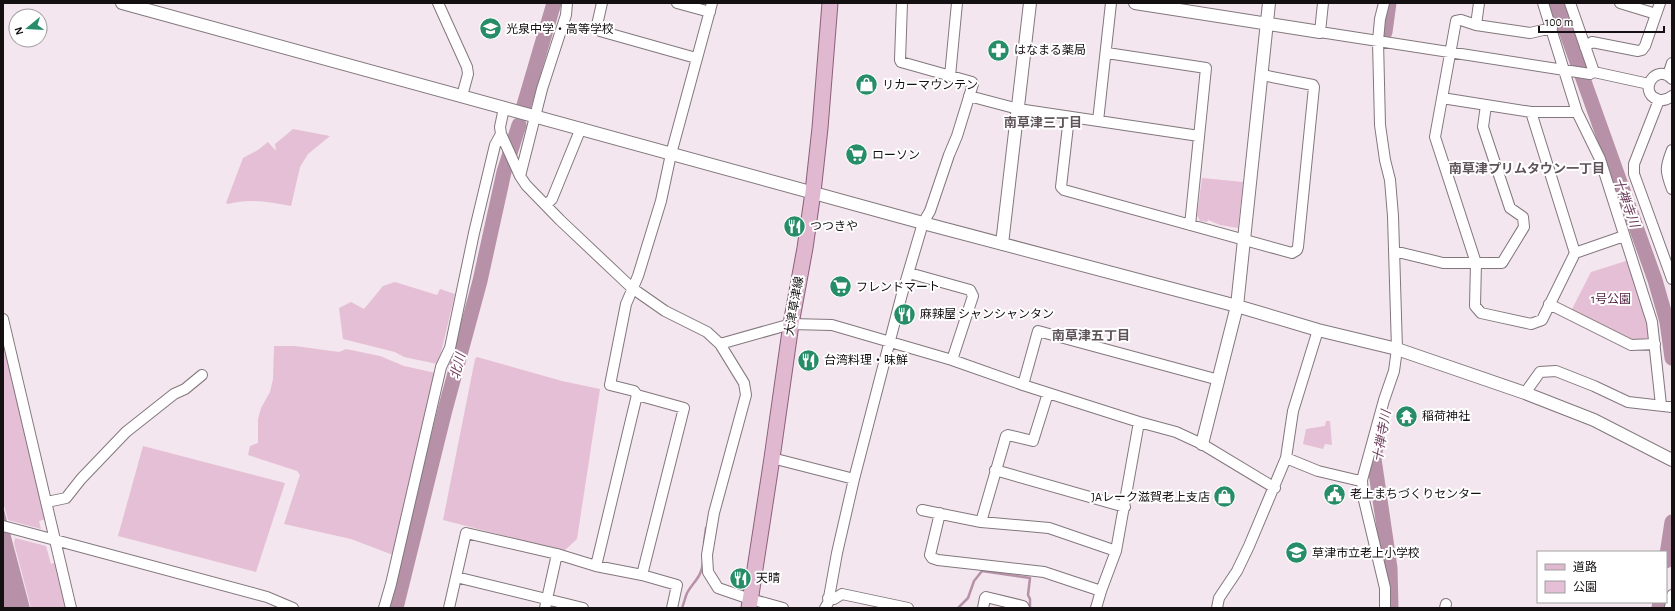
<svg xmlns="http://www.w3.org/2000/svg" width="1675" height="611" viewBox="0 0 1675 611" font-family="'Alegreya Sans','Noto Sans JP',sans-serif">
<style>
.green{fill:#e5bfd5}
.water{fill:#b691a7}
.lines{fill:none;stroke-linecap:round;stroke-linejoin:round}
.stream{stroke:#b691a7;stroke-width:2.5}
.river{stroke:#b691a7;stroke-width:15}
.minor-casing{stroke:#82777d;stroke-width:12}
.tertiary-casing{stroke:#82777d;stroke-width:14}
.primary-casing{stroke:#8c607a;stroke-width:17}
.minor{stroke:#fff;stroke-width:10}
.tertiary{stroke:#fff;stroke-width:12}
.primary{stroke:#e0b9d1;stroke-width:15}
.labels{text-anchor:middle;stroke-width:4;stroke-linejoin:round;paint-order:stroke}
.poi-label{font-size:12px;fill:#141012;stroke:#fff;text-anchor:start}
.park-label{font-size:12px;fill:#522242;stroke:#fff}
.street-label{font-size:12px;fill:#141012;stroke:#fff}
.neighbourhood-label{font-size:13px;font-weight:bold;fill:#5e5359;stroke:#fff}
.water-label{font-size:13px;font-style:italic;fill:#6d3b5b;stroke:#fff}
</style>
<rect width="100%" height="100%" fill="#f4e6ee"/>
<path class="green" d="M293 129 330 136 308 154 300 167 291 206C269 202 249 198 228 204L226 203 243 158 258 150 268 142 276 151 275 144Z
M1202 178 1243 182 1238 228 1220 225 1208 220 1207 222 1200 221 1197 215Z
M1629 260 1647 321 1650 336 1646 341H1629L1571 311 1591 272Z
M395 282 437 295 440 289 455 294 439 361 437 364 404 357 395 352 343 339 339 308 351 302 364 309 383 286Z
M3 337 46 519 39 521 41 529 8 520 3 502Z
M274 346H295L339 352 346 349 380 356 404 366 436 373 393 555 351 539 284 524 300 475 297 471 248 455 250 446 258 443V419L261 408 270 392 273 379Z
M477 357 562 381 600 389 577 539 564 551 443 520 475 359Z
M1326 421H1330L1332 445 1325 444 1323 449 1303 444 1306 429 1325 426Z
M143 446 285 483 256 572 118 536Z
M15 538 46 546 51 564 56 562 67 608H31L14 543Z"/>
<path class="water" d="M3 506 30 608H3Z"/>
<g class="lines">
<path class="stream" d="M704 543 706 528
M682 608C684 603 685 598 687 593 693 582 702 577 703 562
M958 608 968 598 974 581 982 571 1030 578 1028 595 1030 599V608"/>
<path class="river" d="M1556 3 1655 280 1667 322 1672 358
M1385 32 1389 3
M524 105 554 3
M1378 434 1374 459 1390 568 1391 608
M1666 561 1672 522
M396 608 445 410 480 281 504 172 519 125
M1659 608 1660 602"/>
<defs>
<path id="minor" d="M438 3 467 67 468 74 462 96
M602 3 597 25 600 31 696 58
M677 3 710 12
M1323 3 1320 32 1590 74 1594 72 1649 84
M1384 3 1380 19 1378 41 1380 125 1385 160 1390 180 1393 216 1397 349 1394 371 1384 400 1362 480 1363 496 1385 588V608
M1543 3 1577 112 1600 159 1652 322 1661 405
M1570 3 1594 72
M1620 3 1656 14
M1476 25 1479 3
M1552 28 1530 33 1476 25 1461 20 1456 21 1435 137 1476 263 1475 306 1481 313 1531 324 1542 320 1575 253 1624 236
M1585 47 1592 42 1638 51 1642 50 1645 46 1660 3
M1107 53 1206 68 1190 225
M1668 75 1672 63
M950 76 957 3
M1672 79C1655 62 1638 92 1657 99 1663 102 1668 99 1672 96
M969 96 1018 109 1199 136
M1442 98 1531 112H1577
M1659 100 1634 164V174L1672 279
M504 108 500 127 501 134 520 176 526 185 560 220 632 288 665 311 707 332 720 344 744 383 746 395 714 513 707 555 708 572 718 588 750 599 783 608
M1531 112 1575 253
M1069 117 1061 187 1064 190 1292 253 1297 250 1298 247 1314 87 1313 85 1262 75
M1098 121 1111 3
M1672 150C1665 168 1665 170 1672 189
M520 176 542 89 566 15 567 3
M546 205 552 199 581 128
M1395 253H1402L1443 263H1502L1524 227 1523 217 1510 208 1483 127 1486 105
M909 273 970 290 973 296 952 360
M1549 304 1631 345 1655 344
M3 319 71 608
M720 344 791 324 832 325 952 360 1023 385 1139 422 1176 432 1202 444 1275 488
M1023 385 1038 331 1219 380
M1525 393 1540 372 1556 371 1594 386 1628 402 1672 407
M637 395 634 391 610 385 626 304 638 276 661 201 671 154 712 3
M772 458 854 479
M1286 458 1318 471 1356 480H1362
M995 470 1125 507
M47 502 66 498 81 479 126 432 174 394 185 389 202 375
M922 510 981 522 1049 528 1116 551
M940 513 930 555 932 558 938 560 1044 572 1101 591
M981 522 1006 436 1008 435 1033 441 1048 393
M3 526 267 597 293 608
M596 566 637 395 684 408 642 575
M456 577 583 608
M828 598 834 599 842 594 908 608
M384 608 391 584 441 367 450 348 474 233 495 145 501 134
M449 608 466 533 557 554 596 566 642 575 677 585 672 608
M545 608 557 554
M825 608 828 603 837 553 854 479 902 294 923 223 930 211 949 155 957 136 973 84 972 82 901 62 900 60 902 3
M983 608 985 598 986 597 1023 606 1024 608
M1096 608 1101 591 1116 551 1139 422
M1217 608 1219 598 1237 571 1249 546 1286 458 1293 411 1318 330
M1445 608 1446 604
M1670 608 1672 595"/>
<path id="tertiary" d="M122 3 923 223 1237 306 1318 330 1397 349 1525 393 1594 420 1672 460
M1135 3 1320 32
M1002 244 1030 3
M1202 444 1237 306 1269 3"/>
<path id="primary" d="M749 608 772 458 791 324 805 248 813 192 820 128 830 3"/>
</defs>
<use href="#minor" class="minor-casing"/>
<use href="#tertiary" class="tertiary-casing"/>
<use href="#primary" class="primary-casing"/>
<use href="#minor" class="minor"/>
<use href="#tertiary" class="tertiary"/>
<use href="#primary" class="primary"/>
</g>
<defs>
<symbol id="school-disc" viewBox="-11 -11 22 22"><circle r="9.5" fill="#278d68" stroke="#fff"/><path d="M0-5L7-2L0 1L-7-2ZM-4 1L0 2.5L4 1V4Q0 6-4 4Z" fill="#fff"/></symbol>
<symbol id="pharmacy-disc" viewBox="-11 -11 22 22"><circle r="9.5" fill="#278d68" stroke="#fff"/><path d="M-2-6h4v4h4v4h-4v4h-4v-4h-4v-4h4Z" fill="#fff"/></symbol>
<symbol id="shop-disc" viewBox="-11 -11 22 22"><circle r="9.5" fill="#278d68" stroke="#fff"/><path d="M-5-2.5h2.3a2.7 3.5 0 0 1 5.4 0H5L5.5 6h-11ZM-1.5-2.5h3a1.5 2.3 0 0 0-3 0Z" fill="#fff"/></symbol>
<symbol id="supermarket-disc" viewBox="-11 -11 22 22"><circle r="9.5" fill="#278d68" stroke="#fff"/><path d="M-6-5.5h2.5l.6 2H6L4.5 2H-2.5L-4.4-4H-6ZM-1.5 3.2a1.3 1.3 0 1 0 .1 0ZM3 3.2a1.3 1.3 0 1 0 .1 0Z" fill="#fff"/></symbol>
<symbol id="restaurant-disc" viewBox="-11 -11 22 22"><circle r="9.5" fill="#278d68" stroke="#fff"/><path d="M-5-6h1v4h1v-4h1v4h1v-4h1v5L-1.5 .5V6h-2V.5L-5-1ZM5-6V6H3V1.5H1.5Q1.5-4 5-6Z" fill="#fff"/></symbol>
<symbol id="temple-disc" viewBox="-11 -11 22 22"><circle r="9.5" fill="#278d68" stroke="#fff"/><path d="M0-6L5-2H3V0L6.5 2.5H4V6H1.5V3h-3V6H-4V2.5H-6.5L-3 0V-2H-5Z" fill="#fff"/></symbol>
<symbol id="civic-disc" viewBox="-11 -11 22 22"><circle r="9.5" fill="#278d68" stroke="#fff"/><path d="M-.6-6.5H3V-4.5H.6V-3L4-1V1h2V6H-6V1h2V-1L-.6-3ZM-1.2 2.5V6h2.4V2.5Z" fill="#fff"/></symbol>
</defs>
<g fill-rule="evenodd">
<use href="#school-disc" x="478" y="16" width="25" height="25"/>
<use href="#pharmacy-disc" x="986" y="38" width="25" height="25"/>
<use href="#shop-disc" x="854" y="72" width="25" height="25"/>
<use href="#supermarket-disc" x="844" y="142" width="25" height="25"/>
<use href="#restaurant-disc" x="782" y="214" width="25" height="25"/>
<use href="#supermarket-disc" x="828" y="274" width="25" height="25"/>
<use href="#restaurant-disc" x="892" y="302" width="25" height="25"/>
<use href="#restaurant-disc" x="796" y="348" width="25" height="25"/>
<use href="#temple-disc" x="1394" y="404" width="25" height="25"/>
<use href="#civic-disc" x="1322" y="482" width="25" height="25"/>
<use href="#shop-disc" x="1212" y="484" width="25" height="25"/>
<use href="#school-disc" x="1284" y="540" width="25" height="25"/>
<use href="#restaurant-disc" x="728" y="566" width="25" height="25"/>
</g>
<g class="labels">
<g class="poi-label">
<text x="506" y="33">光泉中学・高等学校</text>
<text x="1014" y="54">はなまる薬局</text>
<text x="882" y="89">リカーマウンテン</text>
<text x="872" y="159">ローソン</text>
<text x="810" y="230">つつきや</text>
<text x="856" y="291">フレンドマート</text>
<text x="920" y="318">麻辣屋 シャンシャンタン</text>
<text x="824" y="364">台湾料理・味鮮</text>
<text x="1422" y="420">稲荷神社</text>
<text x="1350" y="498">老上まちづくりセンター</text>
<text x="1210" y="501" text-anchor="end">JAレーク滋賀老上支店</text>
<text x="1312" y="557">草津市立老上小学校</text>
<text x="756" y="582">天晴</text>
</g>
<g class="park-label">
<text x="1611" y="303">1号公園</text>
</g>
<g class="street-label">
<text transform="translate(794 306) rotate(-80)" y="4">大津草津線</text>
</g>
<g class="neighbourhood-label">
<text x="1043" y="127">南草津三丁目</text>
<text x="1527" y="173">南草津プリムタウン一丁目</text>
<text x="1091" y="340">南草津五丁目</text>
</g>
<g class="water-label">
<text transform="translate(1627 202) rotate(70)" y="5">十禅寺川</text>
<text transform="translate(457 366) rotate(-75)" y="5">北川</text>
<text transform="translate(1381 436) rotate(-80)" y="5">十禅寺川</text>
</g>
</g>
<rect width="1675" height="611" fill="none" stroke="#141012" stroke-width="8"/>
<rect x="1537" y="551" width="130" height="52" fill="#ffffff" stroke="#a19fa0"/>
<rect x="1545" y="564" width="20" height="6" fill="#e0b9d1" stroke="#a19fa0"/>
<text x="1573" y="571" font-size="12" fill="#141012">道路</text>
<rect x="1545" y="581" width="20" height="12" fill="#e5bfd5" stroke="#a19fa0"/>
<text x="1573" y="591" font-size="12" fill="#141012">公園</text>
<g transform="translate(28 28) rotate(252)"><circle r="19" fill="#ffffff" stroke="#a19fa0"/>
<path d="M0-3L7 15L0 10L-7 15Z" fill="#278d68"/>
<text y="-6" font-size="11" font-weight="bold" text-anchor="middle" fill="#141012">N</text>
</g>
<path d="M1539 26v6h125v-6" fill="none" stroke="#141012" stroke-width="2"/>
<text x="1545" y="26" font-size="12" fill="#141012" stroke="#ffffff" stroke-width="3" paint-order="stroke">100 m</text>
</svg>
